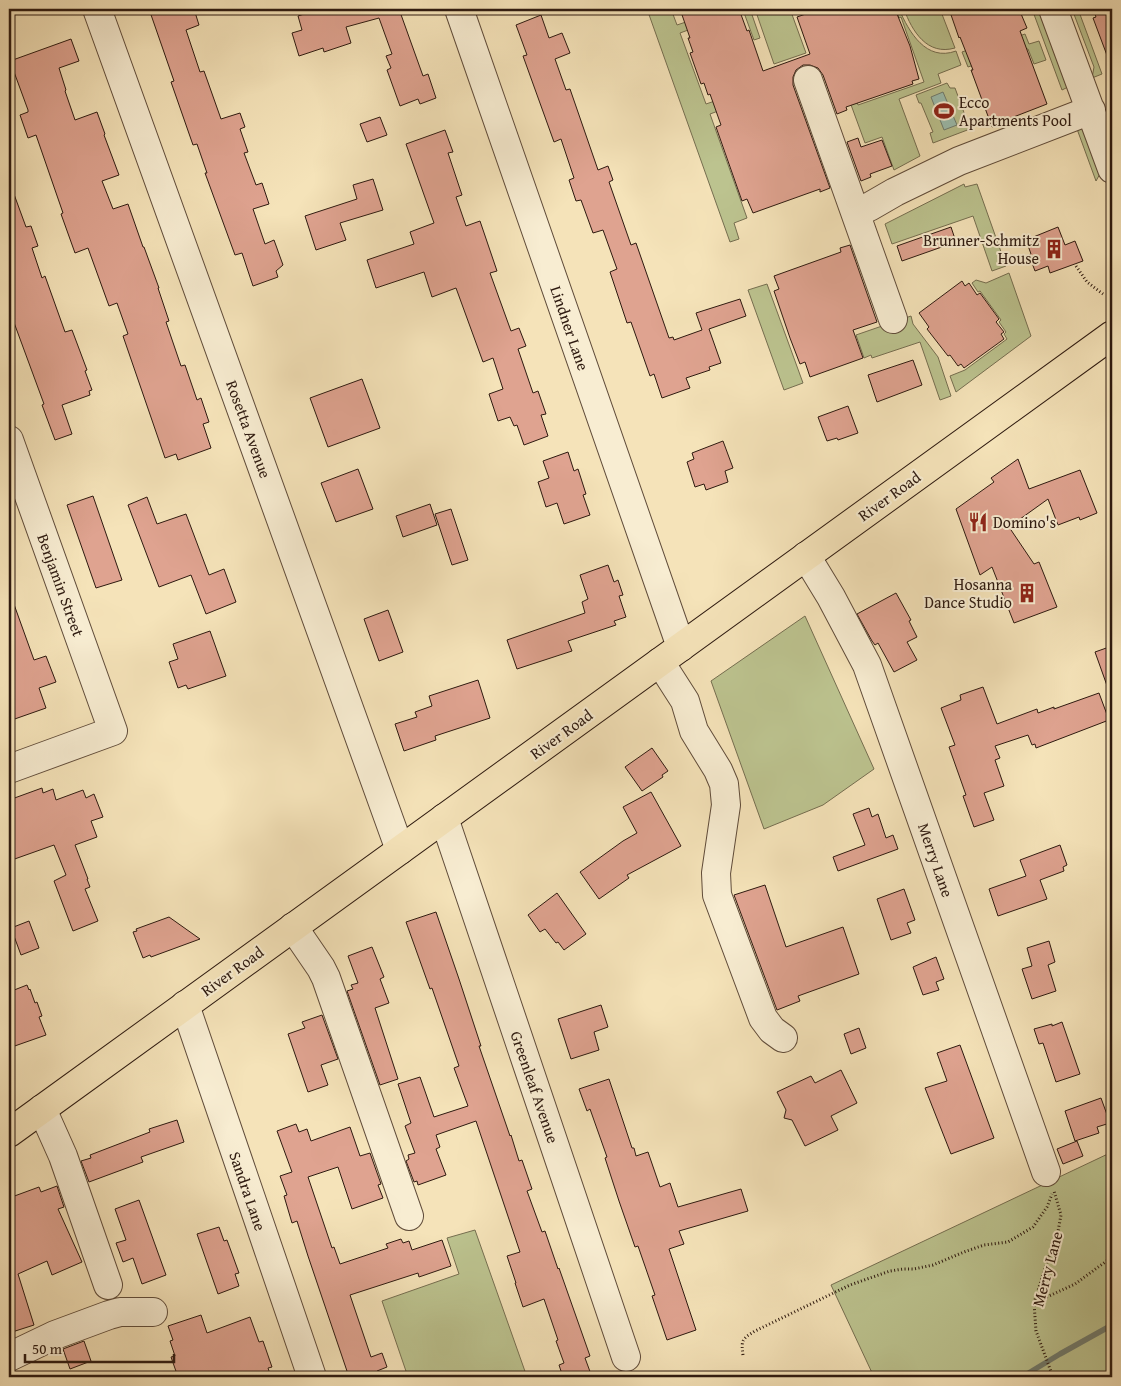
<svg xmlns="http://www.w3.org/2000/svg" width="1121" height="1386" viewBox="0 0 1121 1386" font-family="'Gentium Book Plus',serif">
<style>
.green{fill:#bcc38f;stroke:#756e50}
.water{fill:#9cbeaf;stroke:#707c6f}
.lines{fill:none;stroke-linecap:round;stroke-linejoin:round}
.stream{stroke:#707c6f;stroke-width:5.5}
.building{fill:#dfa390;stroke:#2e1a10}
.minor-casing{stroke:#604c3a;stroke-width:30}
.major-casing{stroke:#2e1a10;stroke-width:30}
.path{stroke:#2e1a10;stroke-width:3;stroke-dasharray:1 2.5;stroke-linecap:butt}
.minor{stroke:#f8edd2;stroke-width:28}
.major{stroke:#f5e3b9;stroke-width:28}
.labels{text-anchor:middle;stroke-width:4;stroke-linejoin:round;paint-order:stroke}
.poi-label{font-size:16px;fill:#2e1a10;stroke:#f8edd2;text-anchor:start}
.street-label{font-size:16px;fill:#2e1a10;stroke:#f8edd2}
</style>
<rect width="100%" height="100%" fill="#f5e3b9"/>
<filter id="stains"><feTurbulence type="fractalNoise" baseFrequency=".004" numOctaves="4"/><feColorMatrix values="0 0 0 0 .2 0 0 0 0 .09 0 0 0 0 .02 0 0 0 .5 -.17"/></filter>
<radialGradient id="worn" r=".72"><stop offset=".6" stop-color="#630" stop-opacity="0"/><stop offset="1" stop-color="#630" stop-opacity=".3"/></radialGradient>
<path class="green" d="M647 9H671L677 25 724 9H750L760 38 754 40 743 10 680 33 706 104 770 82 773 91 710 114 747 218 734 223 739 239 730 242Z
M755 9H790L806 53 774 64Z
M896 9H899C909 32 926 62 956 51L961 65 938 74 941 83 899 99 920 156 894 170 882 137 865 143 839 72 845 70 858 105 924 82 901 17 899 18Z
M904 9H940L955 48C927 56 912 31 904 9Z
M1032 9H1038L1064 78 1072 85 1062 90Z
M1072 9H1078L1102 74 1092 78 1094 67Z
M1025 34 1029 44 1039 41 1046 60 1034 64 1028 49H1026L1008 53 968 67 962 52 1001 38 1002 42Z
M947 83 950 88H955L970 129 933 143 930 133 933 132 921 103H919L916 95Z
M1081 127 1090 132 1101 172 1096 181 1077 129Z
M964 184 965 187 977 184 1006 266 992 271 973 216 892 244 885 224Z
M1009 273 1031 336 956 392 950 376 965 370 1007 339 1004 334 1006 332 999 322 1001 320 980 291 978 292 972 283 976 280 986 283Z
M767 284 803 383 784 390 748 290Z
M911 316 913 324 938 357 951 396 940 400 920 342 872 358 871 355 864 358 856 335Z
M805 616 874 769 823 805 764 829 711 681Z
M1112 1152V1377H874L831 1285Z
M475 1230 527 1377H408L382 1301 459 1274 447 1238Z"/>
<path class="water" d="M943 92 957 125 944 130 931 97Z"/>
<g class="lines">
<path class="stream" d="M1022 1377 1060 1354 1112 1325"/>
</g>
<path class="building" d="M149 9H194L199 25 186 30 200 72 204 71 221 119 240 113 245 127 240 129 248 152 244 153 256 185 262 183 269 204 253 209 265 244 274 240 283 265 276 271 278 277 253 286 242 253 235 255 205 173H207L197 144 193 145 171 82 174 81Z
M320 9H399L423 76 428 74 436 98 420 104 418 99 400 106 387 70 391 68 386 56 392 54 379 18 346 27 351 43 324 52 323 48 299 56 292 33 302 30 298 16Z
M680 9H739L747 31 749 30 763 71 810 54 797 17 820 9H895L910 46 919 79 912 81 913 84 846 107 847 110 837 114 823 75 818 68 810 65H803L796 70 793 77V85L830 188 820 192V189L753 213 747 199 742 201 716 127 721 125 710 94 708 95 704 83 701 84 690 53 693 52 688 38H690Z
M949 9H1019L1027 28 1020 31 1047 104 1011 118 1012 120 992 127 971 70H973L960 37 959 38Z
M1093 9H1112V66H1111L1093 18 1096 17Z
M541 15 549 38 562 33 570 53 555 59 566 90 570 89 598 170 608 166 613 180 609 182 631 245 636 243 669 338 673 337 674 340 702 330 696 313 740 299 746 316 709 329 721 363 709 367 710 370 686 378 690 388 662 398 654 374 650 376 631 322 627 323 610 272 617 269 603 230 593 233 581 200 576 201 569 180 574 178 561 139 554 142 523 56 527 55 516 25Z
M71 39 79 61 59 68 66 90 65 91 75 120 97 112 105 134 104 135 119 175 102 181 113 209 128 204 143 247H144L159 288H158L169 321 166 322 181 366 185 365 197 400 201 398 209 422 203 424 211 448 178 460 176 454 165 458 123 336 128 334 117 303 109 306 88 248 75 253 61 214 63 213 36 135 28 138 20 115 28 112V110L10 61Z
M380 117 387 135 367 142 360 124Z
M445 130 453 152 448 153 462 195 456 197 466 226 480 221 497 271 490 273 511 331 519 328 526 346 518 349 533 393 538 391 546 414 541 415 548 436 524 445 517 425 514 426 510 417 498 421 489 394 503 389 493 358 483 362 456 288 432 297 424 272 376 288 367 260 414 244 410 232 434 223 406 144Z
M858 138 861 147 882 140 892 166 870 174 871 177 861 181 847 142Z
M373 179 383 210 340 223 346 240 316 250 305 216 357 199 353 185Z
M11 186 26 227 31 226 38 246 32 248 42 278 45 276 65 332 72 330 87 370 85 371 92 390 89 391 90 395 62 405 72 434 55 440 42 405 44 404 9 309V187Z
M951 227 956 242 902 261 897 246Z
M1058 227 1065 245 1075 241 1083 261 1050 273 1048 266 1035 271 1029 255 1031 254 1026 240Z
M850 245 877 322 853 330 863 358 810 377 805 362 800 364 790 338 774 291 779 289 774 276 841 252 840 248Z
M962 281 965 286 969 283 977 295 980 293 999 319 996 322 1004 332 1001 334 1004 339 964 368 961 364 958 366 950 355 948 356 927 329 929 327 919 313Z
M913 360 922 385 877 402 868 375Z
M362 379 380 428 328 447 310 398Z
M848 406 858 433 838 440 837 438 827 441 818 417Z
M723 441 733 468 725 471 728 482 706 490 704 484 695 487 687 462 694 459 692 453Z
M568 452 574 471 578 469 586 494 583 495 590 515 564 524 557 503 546 507 538 482 549 478 543 461Z
M1018 459 1029 489 1080 470 1097 513 1080 520 1079 517 1058 525 1048 499 1009 527 1034 564 1039 562 1057 607 1014 623 992 567 980 575 956 509 994 482 991 478Z
M358 469 373 509 336 522 321 483Z
M93 496 122 580 96 588 67 505Z
M147 497 157 524 186 514 209 575 224 569 236 602 206 614 191 575 159 587 128 505Z
M430 504 437 525 403 537 396 516Z
M451 509 468 560 452 565 435 514Z
M608 565 614 582 618 580 623 595 619 596 626 617 614 621 616 625 568 641 572 651 517 669 507 640 585 613 582 602 588 599 580 575Z
M896 593 911 620 909 621 917 637 907 642 917 660 894 672 878 643 875 645 872 641 857 614Z
M9 596H11L34 660 46 656 56 682 39 688 46 708 9 721Z
M388 610 403 652 379 661 364 619Z
M210 631 226 676 188 689 186 685 178 688 169 662 178 659 173 644Z
M1112 646V694H1110L1095 652Z
M478 680 490 718 435 736 436 740 404 751 395 724 417 717 415 712 432 706 429 696Z
M983 687 997 724 1037 709 1038 713 1054 707V709L1099 693 1109 720 1036 748 1035 744 1032 745 1028 735 995 746 1000 758 995 760 1004 786 984 793 994 820 974 827 963 796 966 795 949 747 955 745 941 708 961 700 960 695Z
M652 748 668 771 662 775 663 777 642 791 625 767Z
M42 788 43 793 53 789 56 800 83 790 86 798 94 794 103 817 91 821 97 837 75 845 88 879H87L90 887 85 889 98 921 73 931 54 881 66 875 54 845 9 861V800Z
M651 792 681 846 627 875 629 878 599 899 580 872 623 841 637 833 623 807Z
M869 808 872 817 878 814 886 838 893 835 898 849 838 871 833 857 865 845 853 814Z
M1060 845 1067 865 1063 867 1064 871 1040 880 1047 899 998 916 989 889 1026 876 1020 860Z
M765 885 786 947 843 927 859 974 798 996 800 1001 777 1010 734 895Z
M904 889 915 920 907 923 911 933 891 940 877 899Z
M557 893 586 934 564 950 558 942 556 943 545 929 540 932 528 915Z
M436 912 459 979 481 1046H479L510 1136 511 1135 519 1161 522 1160 532 1189 527 1191 542 1232 545 1231 558 1269 559 1268 590 1356 585 1358 592 1377H563L559 1365 564 1363 556 1341 558 1340 544 1299 523 1307 515 1283H516L507 1256 520 1252 476 1121 436 1135 440 1147 436 1149 446 1175 418 1185 417 1181 414 1182 406 1161 409 1159 408 1155 415 1153 405 1126 411 1123 398 1084 420 1077 434 1117 468 1106 454 1068 459 1066 432 988 430 989 406 922Z
M169 917 200 939 151 957 150 955 143 958 133 932 137 931 136 929Z
M29 921 39 948 21 955 11 928Z
M1049 941 1055 962 1048 965 1056 991 1032 999 1022 969 1032 966 1027 948Z
M372 947 384 977 380 979 389 1003 375 1008 398 1079 380 1085 347 991 353 989 351 985 358 983 348 956Z
M936 957 944 979 936 982 939 990 923 995 913 967Z
M27 985 29 990 30 989 35 1003 37 1002 42 1016 39 1017 46 1035 9 1048V992Z
M601 1005 608 1027 594 1032 599 1050 571 1059 558 1019Z
M322 1015 338 1059 321 1065 328 1085 308 1092 288 1034 305 1028 302 1022Z
M1062 1022 1080 1074 1056 1082 1043 1043 1039 1044 1034 1029 1052 1024V1026Z
M859 1028 866 1048 851 1054 844 1034Z
M960 1045 994 1138 951 1154 925 1088 947 1081 937 1053Z
M841 1070 857 1103 831 1116 838 1130 805 1146 792 1120 784 1118 786 1110 777 1092 811 1076 815 1083Z
M609 1079 632 1148H634L636 1156 648 1152 660 1187 670 1183 678 1207 741 1189 748 1211 679 1231 684 1244 669 1249 696 1330 667 1340 652 1296 655 1295 638 1246 635 1247 619 1201 605 1158 607 1157 590 1109 587 1111 579 1089Z
M1101 1098 1110 1123 1097 1127 1099 1133 1075 1141 1065 1111Z
M177 1120 184 1142 141 1157 143 1162 89 1182 81 1161 91 1158 90 1155 150 1132 149 1129Z
M296 1124 299 1132 307 1129 311 1141 350 1127 360 1156 370 1153 381 1184 378 1185 383 1198 352 1209 338 1167 308 1177 332 1248 334 1247 340 1264 388 1248 386 1244 401 1239 403 1243 409 1241 412 1250 442 1240 451 1266 419 1277 418 1273 350 1295 371 1357 382 1353 387 1367 377 1371 379 1377H349L308 1256 297 1221 292 1223 284 1196 287 1195 280 1176 292 1172 277 1131Z
M1077 1141 1083 1156 1063 1164 1057 1149Z
M57 1186 64 1207 58 1209 82 1262 52 1275 47 1261 18 1274 34 1325 9 1333V1198L39 1187 41 1192Z
M139 1200 166 1275 142 1284 133 1258 123 1262 116 1243 126 1240 115 1209Z
M219 1227 224 1241 227 1240 239 1273 235 1274 239 1286 218 1294 197 1234Z
M201 1315 207 1333 250 1317 259 1342 263 1341 272 1367 268 1368 271 1377H236L234 1372 220 1377H178L171 1357 175 1356 170 1341 173 1340 168 1326Z
M84 1341 91 1361 70 1369 63 1349Z"/>
<g class="lines">
<defs>
<path id="minor" d="M97 9 400 850
M459 9 681 647
M1053 9 1112 169
M808 80 893 319
M856 213 869 207 895 192 959 161 1091 110
M9 440 113 731 9 769
M806 556 831 597 867 665 1046 1172
M660 662 685 701 694 731 718 770 724 784 726 805 716 873 717 895 763 1018 772 1030 783 1038
M444 818 626 1357
M293 927 321 968 326 978 409 1216
M185 1005 312 1377
M42 1109 63 1156 108 1285
M9 1357 55 1335 109 1315 120 1312H153"/>
<path id="major" d="M9 1133 1112 335"/>
</defs>
<use href="#minor" class="minor-casing"/>
<use href="#major" class="major-casing"/>
<path class="path" d="M1076 266 1087 282 1103 294
M1034 1303 1075 1284 1112 1257
M743 1355C741 1340 742 1339 755 1331L850 1285 890 1271 903 1269H914L933 1265 964 1252 984 1245 1008 1242 1033 1227 1047 1207 1052 1194
M1053 1377 1036 1331 1034 1303 1048 1259 1057 1237 1061 1215 1054 1191"/>
<use href="#minor" class="minor"/>
<use href="#major" class="major"/>
</g>
<defs>
<symbol id="stadium-bare" viewBox="-9 -9 18 18"><path d="M0-5a6.5 5 0 1 0 0 10a6.5 5 0 1 0 0-10ZM-3.5-1.8h7v3.6h-7Z" fill="#8f2418" stroke="#f8edd2" stroke-width="2.5" paint-order="stroke"/></symbol>
<symbol id="building-bare" viewBox="-9 -9 18 18"><path d="M-4-6H4V6H1V3H-1V6H-4ZM-2.5-4.3h1.7v1.8h-1.7ZM.8-4.3h1.7v1.8H.8ZM-2.5-1h1.7V.8h-1.7ZM.8-1h1.7V.8H.8Z" fill="#8f2418" stroke="#f8edd2" stroke-width="2.5" paint-order="stroke"/></symbol>
<symbol id="restaurant-bare" viewBox="-9 -9 18 18"><path d="M-5-6h1v4h1v-4h1v4h1v-4h1v5L-1.5 .5V6h-2V.5L-5-1ZM5-6V6H3V1.5H1.5Q1.5-4 5-6Z" fill="#8f2418" stroke="#f8edd2" stroke-width="2.5" paint-order="stroke"/></symbol>
</defs>
<g fill-rule="evenodd">
<use href="#stadium-bare" x="930" y="97" width="28" height="28"/>
<use href="#building-bare" x="1040" y="235" width="28" height="28"/>
<use href="#restaurant-bare" x="964" y="508" width="28" height="28"/>
<use href="#building-bare" x="1013" y="579" width="28" height="28"/>
</g>
<g class="labels">
<g class="poi-label">
<text x="959" y="108">Ecco<tspan x="959" dy="18">Apartments Pool</tspan></text>
<text x="1039" y="246" text-anchor="end">Brunner-Schmitz<tspan x="1039" dy="18">House</tspan></text>
<text x="993" y="528">Domino's</text>
<text x="1012" y="590" text-anchor="end">Hosanna<tspan x="1012" dy="18">Dance Studio</tspan></text>
</g>
<g class="street-label">
<text transform="translate(570 328) rotate(71)" y="6">Lindner Lane</text>
<text transform="translate(249 429) rotate(70)" y="6">Rosetta Avenue</text>
<text transform="translate(889 496) rotate(-36)" y="6">River Road</text>
<text transform="translate(61 585) rotate(70)" y="6">Benjamin Street</text>
<text transform="translate(561 734) rotate(-36)" y="6">River Road</text>
<text transform="translate(936 860) rotate(71)" y="6">Merry Lane</text>
<text transform="translate(232 971) rotate(-36)" y="6">River Road</text>
<text transform="translate(535 1087) rotate(71)" y="6">Greenleaf Avenue</text>
<text transform="translate(248 1191) rotate(71)" y="6">Sandra Lane</text>
<text transform="translate(1047 1269) rotate(-75)" y="6">Merry Lane</text>
</g>
</g>
<rect width="1121" height="1386" fill="none" stroke="#f5e3b9" stroke-width="30"/>
<rect x="10" y="10" width="1101" height="1366" fill="none" stroke="#2e1a10" stroke-width="2.5"/>
<rect x="15" y="15" width="1091" height="1356" fill="none" stroke="#2e1a10"/>
<path d="M25 1354v8h149v-8" fill="none" stroke="#2e1a10" stroke-width="2.5"/>
<text x="32" y="1354" font-size="15" fill="#2e1a10" stroke="#f8edd2" stroke-width="4" paint-order="stroke">50 m</text>
<rect width="100%" height="100%" filter="url(#stains)"/>
<rect width="100%" height="100%" fill="url(#worn)"/>
</svg>
